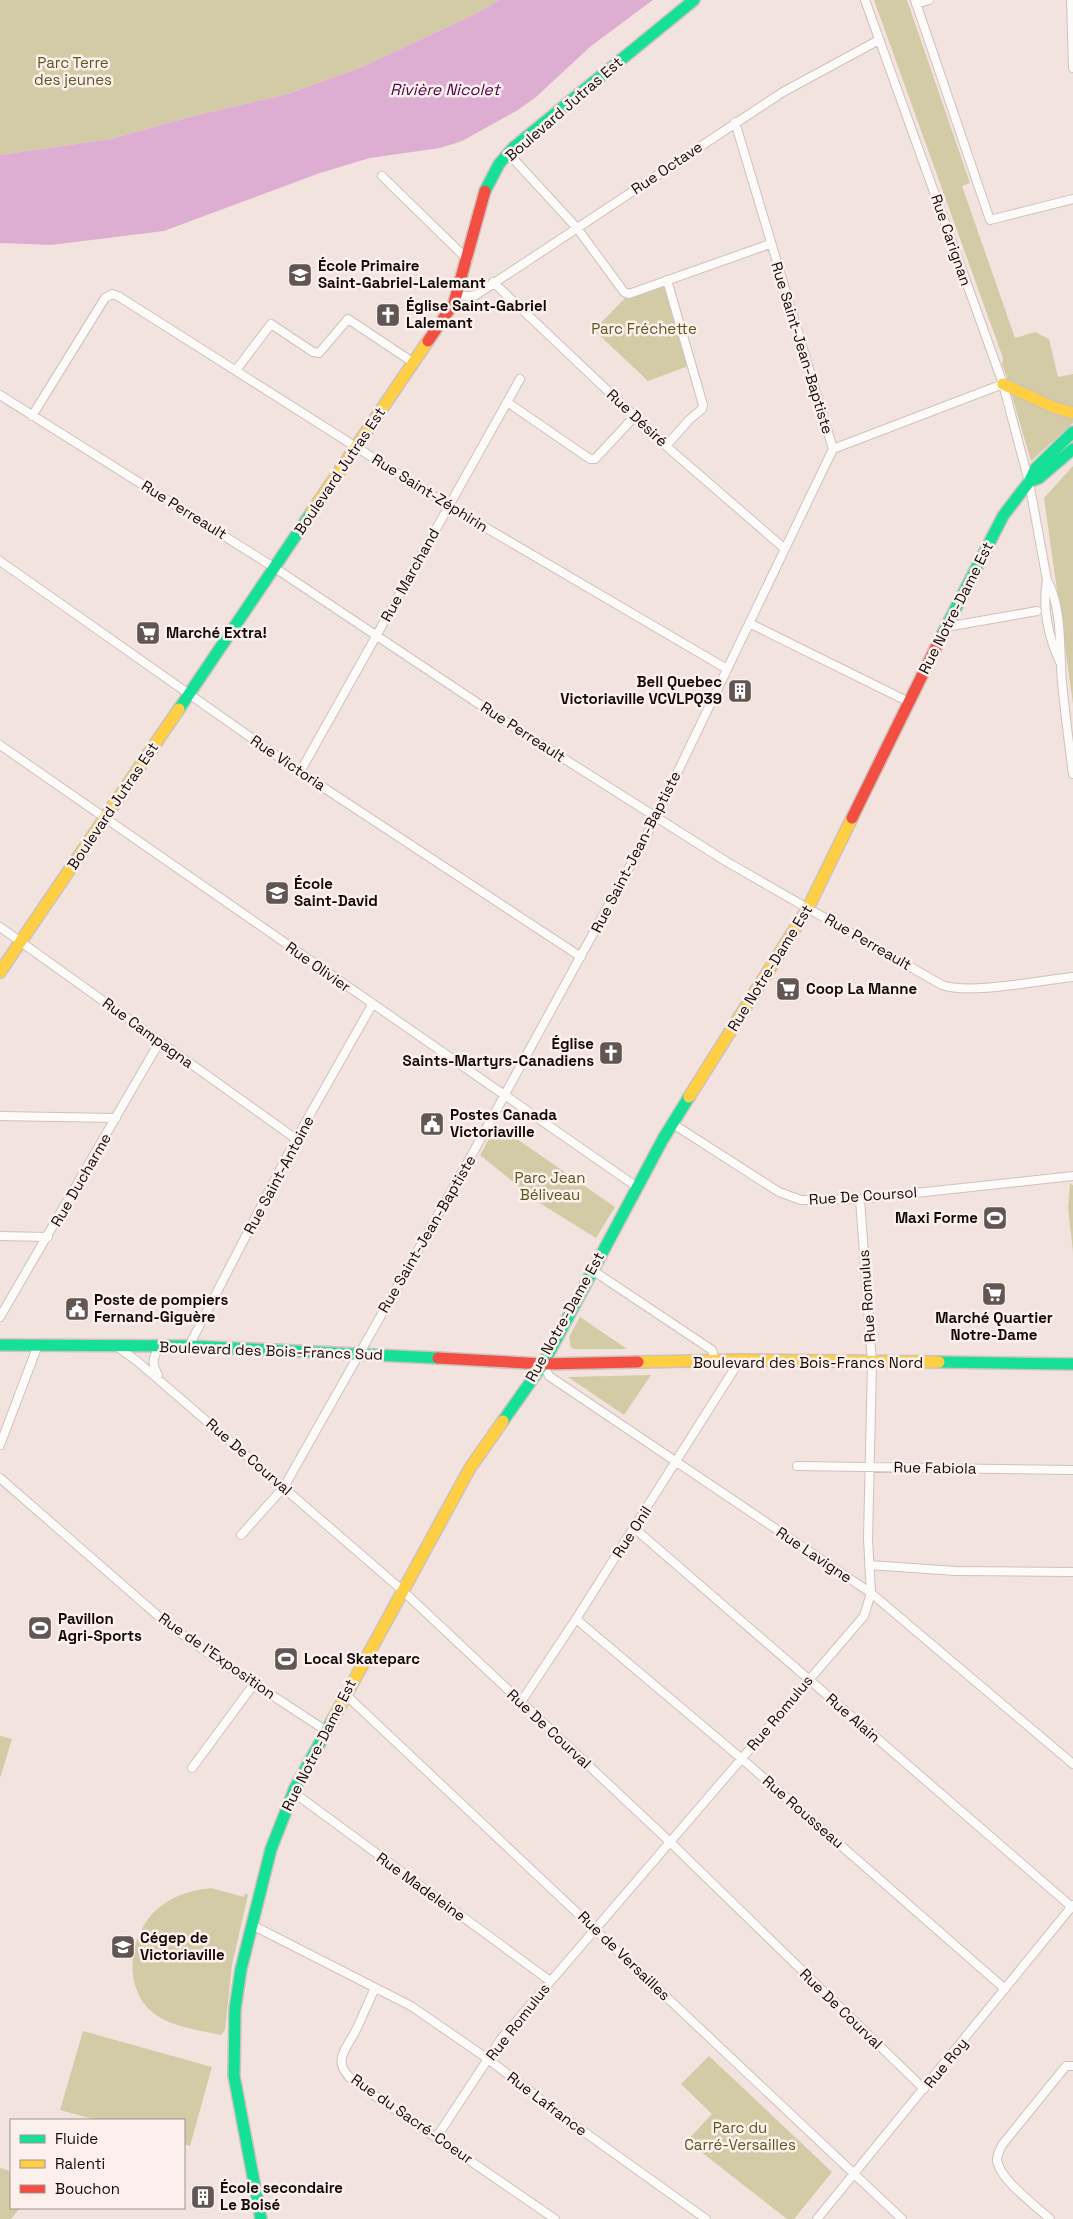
<svg xmlns="http://www.w3.org/2000/svg" width="1073" height="2219" viewBox="0 0 1073 2219" font-family="'Space Grotesk',sans-serif">
<style>
.green{fill:#d3cba5}
.water{fill:#deaed2}
.lines{fill:none;stroke-linecap:round;stroke-linejoin:round}
.street-casing{stroke:#cec2bd;stroke-width:10}
.fast-casing{stroke:#cec2bd;stroke-width:14}
.slow-casing{stroke:#cec2bd;stroke-width:14}
.jam-casing{stroke:#cec2bd;stroke-width:14}
.street{stroke:#fdfbfa;stroke-width:8}
.fast{stroke:#16e098;stroke-width:11}
.slow{stroke:#ffcf43;stroke-width:11}
.jam{stroke:#f24e42;stroke-width:11}
.labels{text-anchor:middle;stroke-width:5;stroke-linejoin:round;paint-order:stroke}
.park-label{font-size:15px;fill:#59581e;stroke:#fcf0ed}
.street-label{font-size:15px;fill:#130a08;stroke:#fcf0ed}
.poi-label{font-size:15px;font-weight:bold;fill:#130a08;stroke:#fcf0ed;text-anchor:start}
.water-label{font-size:16px;font-style:italic;fill:#50044c;stroke:#fcf0ed}
</style>
<rect width="100%" height="100%" fill="#f3e3de"/>
<path class="green" d="M0 0H499L475 14 364 66 288 94 193 116 111 139 0 155Z
M874 0H907L970 183 962 186 1015 338 1035 332 1049 339 1058 377 1073 374V409L1033 393 1008 380 1002 364 1003 358Z
M667 280 691 365 648 381 594 330 629 294Z
M1012 396 1073 415V423L1031 461Z
M1073 466V704L1044 498Z
M497 1125 615 1207 596 1238 538 1202 480 1155Z
M1070 1184 1073 1185V1252L1068 1208Z
M580 1317 627 1349H574L571 1347 569 1337Z
M651 1375 624 1415 568 1377Z
M0 1736 12 1739 0 1778Z
M211 1888 244 1897 245 1893 248 1895 232 1965 225 2030 221 2035C199 2030 170 2027 152 2012 121 1985 129 1930 161 1906 175 1895 193 1890 211 1888Z
M83 2031 212 2067 190 2146 184 2144V2120H96L60 2110Z
M709 2056 832 2172 794 2219H787L687 2141 712 2114 681 2084Z
M0 2168 11 2171V2208H20L11 2219H0Z"/>
<path class="water" d="M499 0H653L591 46 536 97 518 110 462 141 440 148 370 158 320 173 164 231 51 245 0 243V155L111 139 193 116 288 94 364 66 475 14Z"/>
<g class="lines">
<defs>
<path id="street" d="M865 0 1003 384 1029 482 1047 580C1063 610 1059 648 1062 682 1065 713 1069 744 1073 774
M915 0 990 220 1073 199
M1071 0 1073 68
M916 4 929 0
M508 153 577 228 624 292 629 294 770 244
M382 176 468 260
M493 282 666 446 785 549
M457 295 469 296 476 295 783 92 879 40
M236 370 271 324 313 352 319 353 348 319 414 363
M0 395 275 568 503 720 727 862 942 985C970 995 1041 980 1073 977
M507 402 590 459H595L635 416
M32 416 105 298 112 294 118 296 449 506 727 669
M666 446 689 420 702 409 703 405 667 280
M833 449 1003 384
M0 561 300 772 581 957
M1047 580C1042 606 1048 637 1060 662
M749 623 909 702
M946 627 1037 611
M0 745 637 1187
M300 772 520 379
M0 927 296 1139
M0 1116 116 1118
M673 1124 779 1192 801 1200 860 1199 1073 1176
M0 1236 48 1237
M592 1270 712 1350 715 1361
M0 1317 160 1041
M116 1346 137 1361 402 1590 670 1842 924 2089
M189 1346 296 1139 372 1005
M543 1364 549 1376 871 1593 1073 1764
M158 1375C151 1363 153 1358 159 1347
M0 1445 38 1345
M797 1466 1073 1470
M0 1478 164 1621 212 1656 325 1730
M634 1528 1073 1908
M241 1535 284 1487 470 1158 623 879 656 817 833 449 735 122
M869 1565 956 1571 1073 1572
M576 1619 742 1759 1005 1989
M345 1694 902 2219
M521 1702 576 1619 740 1360
M192 1768 254 1684
M293 1792 550 1981
M252 1925 411 2006 488 2059 562 2116 706 2219
M375 1988C369 2001 363 2015 357 2028 347 2049 329 2062 355 2082L555 2219
M436 2138 501 2039 864 1616 871 1593 868 1539 872 1363 860 1199
M817 2219 1073 1905
M1050 2219C1036 2206 999 2179 997 2160 997 2155 1000 2149 1002 2145L1066 2066H1073"/>
<path id="fast" d="M485 191 499 164 513 148 694 0
M1029 482 1039 478 1073 449
M942 635 1003 516 1029 482 1036 468 1073 432
M179 709 311 513
M0 1345 189 1346 438 1358
M939 1362 1073 1364
M503 1421 543 1364 663 1139 689 1097
M261 2219 234 2076 235 2009 241 1969 271 1849 295 1788 333 1719"/>
<path id="slow" d="M1003 384 1053 407 1073 413
M311 513 428 341
M0 972 179 709
M689 1097 808 908 852 818
M638 1362 740 1360 939 1362
M333 1719 470 1468 503 1421"/>
<path id="jam" d="M428 341 454 303 485 191
M852 818 942 635
M438 1358 543 1364 638 1362"/>
</defs>
<use href="#street" class="street-casing"/>
<use href="#fast" class="fast-casing"/>
<use href="#slow" class="slow-casing"/>
<use href="#jam" class="jam-casing"/>
<use href="#street" class="street"/>
<use href="#fast" class="fast"/>
<use href="#slow" class="slow"/>
<use href="#jam" class="jam"/>
</g>
<defs>
<symbol id="school-square" viewBox="-11 -11 22 22"><rect x="-9" y="-9" width="18" height="18" rx="4" fill="#615653" stroke="#fcf0ed"/><path d="M0-5L7-2L0 1L-7-2ZM-4 1L0 2.5L4 1V4Q0 6-4 4Z" fill="#fff"/></symbol>
<symbol id="church-square" viewBox="-11 -11 22 22"><rect x="-9" y="-9" width="18" height="18" rx="4" fill="#615653" stroke="#fcf0ed"/><path d="M-1.2-6h2.4v3.5h3.3v2.4h-3.3V6h-2.4V-.1h-3.3v-2.4h3.3Z" fill="#fff"/></symbol>
<symbol id="supermarket-square" viewBox="-11 -11 22 22"><rect x="-9" y="-9" width="18" height="18" rx="4" fill="#615653" stroke="#fcf0ed"/><path d="M-6-5.5h2.5l.6 2H6L4.5 2H-2.5L-4.4-4H-6ZM-1.5 3.2a1.3 1.3 0 1 0 .1 0ZM3 3.2a1.3 1.3 0 1 0 .1 0Z" fill="#fff"/></symbol>
<symbol id="building-square" viewBox="-11 -11 22 22"><rect x="-9" y="-9" width="18" height="18" rx="4" fill="#615653" stroke="#fcf0ed"/><path d="M-4-6H4V6H1V3H-1V6H-4ZM-2.5-4.3h1.7v1.8h-1.7ZM.8-4.3h1.7v1.8H.8ZM-2.5-1h1.7V.8h-1.7ZM.8-1h1.7V.8H.8Z" fill="#fff"/></symbol>
<symbol id="civic-square" viewBox="-11 -11 22 22"><rect x="-9" y="-9" width="18" height="18" rx="4" fill="#615653" stroke="#fcf0ed"/><path d="M-.6-6.5H3V-4.5H.6V-3L4-1V1h2V6H-6V1h2V-1L-.6-3ZM-1.2 2.5V6h2.4V2.5Z" fill="#fff"/></symbol>
<symbol id="stadium-square" viewBox="-11 -11 22 22"><rect x="-9" y="-9" width="18" height="18" rx="4" fill="#615653" stroke="#fcf0ed"/><path d="M0-5a6.5 5 0 1 0 0 10a6.5 5 0 1 0 0-10ZM-3.5-1.8h7v3.6h-7Z" fill="#fff"/></symbol>
<symbol id="university-square" viewBox="-11 -11 22 22"><rect x="-9" y="-9" width="18" height="18" rx="4" fill="#615653" stroke="#fcf0ed"/><path d="M0-5L7-2L0 1L-7-2ZM-4 1L0 2.5L4 1V4Q0 6-4 4Z" fill="#fff"/></symbol>
</defs>
<g fill-rule="evenodd">
<use href="#school-square" x="286" y="261" width="28" height="28"/>
<use href="#church-square" x="374" y="301" width="28" height="28"/>
<use href="#supermarket-square" x="134" y="619" width="28" height="28"/>
<use href="#building-square" x="726" y="677" width="28" height="28"/>
<use href="#school-square" x="263" y="879" width="28" height="28"/>
<use href="#supermarket-square" x="774" y="975" width="28" height="28"/>
<use href="#church-square" x="597" y="1039" width="28" height="28"/>
<use href="#civic-square" x="418" y="1110" width="28" height="28"/>
<use href="#stadium-square" x="981" y="1204" width="28" height="28"/>
<use href="#supermarket-square" x="980" y="1280" width="28" height="28"/>
<use href="#civic-square" x="63" y="1295" width="28" height="28"/>
<use href="#stadium-square" x="26" y="1614" width="28" height="28"/>
<use href="#stadium-square" x="272" y="1645" width="28" height="28"/>
<use href="#university-square" x="109" y="1933" width="28" height="28"/>
<use href="#building-square" x="189" y="2183" width="28" height="28"/>
</g>
<g class="labels">
<g class="park-label">
<text x="73" y="68">Parc Terre<tspan x="73" dy="17">des jeunes</tspan></text>
<text x="644" y="334">Parc Fréchette</text>
<text x="550" y="1183">Parc Jean<tspan x="550" dy="17">Béliveau</tspan></text>
<text x="740" y="2133">Parc du<tspan x="740" dy="17">Carré-Versailles</tspan></text>
</g>
<g class="street-label">
<text transform="translate(564 109) rotate(-41)" y="5">Boulevard Jutras Est</text>
<text transform="translate(667 168) rotate(-34)" y="5">Rue Octave</text>
<text transform="translate(951 240) rotate(71)" y="5">Rue Carignan</text>
<text transform="translate(802 348) rotate(73)" y="5">Rue Saint-Jean-Baptiste</text>
<text transform="translate(637 418) rotate(43)" y="5">Rue Désiré</text>
<text transform="translate(340 471) rotate(-56)" y="5">Boulevard Jutras Est</text>
<text transform="translate(430 493) rotate(32)" y="5">Rue Saint-Zéphirin</text>
<text transform="translate(184 510) rotate(32)" y="5">Rue Perreault</text>
<text transform="translate(410 575) rotate(-61)" y="5">Rue Marchand</text>
<text transform="translate(956 608) rotate(-63)" y="5">Rue Notre-Dame Est</text>
<text transform="translate(523 732) rotate(33)" y="5">Rue Perreault</text>
<text transform="translate(288 763) rotate(34)" y="5">Rue Victoria</text>
<text transform="translate(113 806) rotate(-56)" y="5">Boulevard Jutras Est</text>
<text transform="translate(636 852) rotate(-63)" y="5">Rue Saint-Jean-Baptiste</text>
<text transform="translate(868 942) rotate(30)" y="5">Rue Perreault</text>
<text transform="translate(318 967) rotate(35)" y="5">Rue Olivier</text>
<text transform="translate(770 968) rotate(-58)" y="5">Rue Notre-Dame Est</text>
<text transform="translate(148 1033) rotate(36)" y="5">Rue Campagna</text>
<text transform="translate(279 1175) rotate(-62)" y="5">Rue Saint-Antoine</text>
<text transform="translate(81 1180) rotate(-60)" y="5">Rue Ducharme</text>
<text transform="translate(863 1196) rotate(-4)" y="5">Rue De Coursol</text>
<text transform="translate(427 1234) rotate(-60)" y="5">Rue Saint-Jean-Baptiste</text>
<text transform="translate(867 1296) rotate(-94)" y="5">Rue Romulus</text>
<text transform="translate(565 1317) rotate(-61)" y="5">Rue Notre-Dame Est</text>
<text transform="translate(271 1351) rotate(2)" y="5">Boulevard des Bois-Francs Sud</text>
<text x="808" y="1368">Boulevard des Bois-Francs Nord</text>
<text transform="translate(249 1457) rotate(41)" y="5">Rue De Courval</text>
<text transform="translate(935 1468) rotate(1)" y="5">Rue Fabiola</text>
<text transform="translate(632 1532) rotate(-57)" y="5">Rue Onil</text>
<text transform="translate(814 1555) rotate(34)" y="5">Rue Lavigne</text>
<text transform="translate(217 1656) rotate(35)" y="5">Rue de l'Exposition</text>
<text transform="translate(780 1713) rotate(-50)" y="5">Rue Romulus</text>
<text transform="translate(853 1718) rotate(41)" y="5">Rue Alain</text>
<text transform="translate(549 1729) rotate(43)" y="5">Rue De Courval</text>
<text transform="translate(319 1745) rotate(-63)" y="5">Rue Notre-Dame Est</text>
<text transform="translate(803 1812) rotate(41)" y="5">Rue Rousseau</text>
<text transform="translate(421 1887) rotate(36)" y="5">Rue Madeleine</text>
<text transform="translate(624 1956) rotate(44)" y="5">Rue de Versailles</text>
<text transform="translate(841 2009) rotate(44)" y="5">Rue De Courval</text>
<text transform="translate(518 2022) rotate(-52)" y="5">Rue Romulus</text>
<text transform="translate(946 2063) rotate(-51)" y="5">Rue Roy</text>
<text transform="translate(547 2104) rotate(37)" y="5">Rue Lafrance</text>
<text transform="translate(412 2119) rotate(35)" y="5">Rue du Sacré-Coeur</text>
</g>
<g class="poi-label">
<text x="318" y="271">École Primaire<tspan x="318" dy="17">Saint-Gabriel-Lalemant</tspan></text>
<text x="406" y="311">Église Saint-Gabriel<tspan x="406" dy="17">Lalemant</tspan></text>
<text x="166" y="638">Marché Extra!</text>
<text x="722" y="687" text-anchor="end">Bell Quebec<tspan x="722" dy="17">Victoriaville VCVLPQ39</tspan></text>
<text x="294" y="889">École<tspan x="294" dy="17">Saint-David</tspan></text>
<text x="806" y="994">Coop La Manne</text>
<text x="594" y="1049" text-anchor="end">Église<tspan x="594" dy="17">Saints-Martyrs-Canadiens</tspan></text>
<text x="450" y="1120">Postes Canada<tspan x="450" dy="17">Victoriaville</tspan></text>
<text x="978" y="1223" text-anchor="end">Maxi Forme</text>
<text x="94" y="1305">Poste de pompiers<tspan x="94" dy="17">Fernand-Giguère</tspan></text>
<text x="994" y="1323" text-anchor="middle">Marché Quartier<tspan x="994" dy="17">Notre-Dame</tspan></text>
<text x="58" y="1624">Pavillon<tspan x="58" dy="17">Agri-Sports</tspan></text>
<text x="304" y="1664">Local Skateparc</text>
<text x="140" y="1943">Cégep de<tspan x="140" dy="17">Victoriaville</tspan></text>
<text x="220" y="2193">École secondaire<tspan x="220" dy="17">Le Boisé</tspan></text>
</g>
<g class="water-label">
<text x="445" y="95">Rivière Nicolet</text>
</g>
</g>
<rect x="10" y="2119" width="175" height="90" fill="#fcf0ed" stroke="#9f9491"/>
<rect x="20" y="2135" width="25" height="8" fill="#16e098" stroke="#9f9491"/>
<text x="55" y="2144" font-size="15" fill="#130a08">Fluide</text>
<rect x="20" y="2160" width="25" height="8" fill="#ffcf43" stroke="#9f9491"/>
<text x="55" y="2169" font-size="15" fill="#130a08">Ralenti</text>
<rect x="20" y="2185" width="25" height="8" fill="#f24e42" stroke="#9f9491"/>
<text x="55" y="2194" font-size="15" fill="#130a08">Bouchon</text>
</svg>
